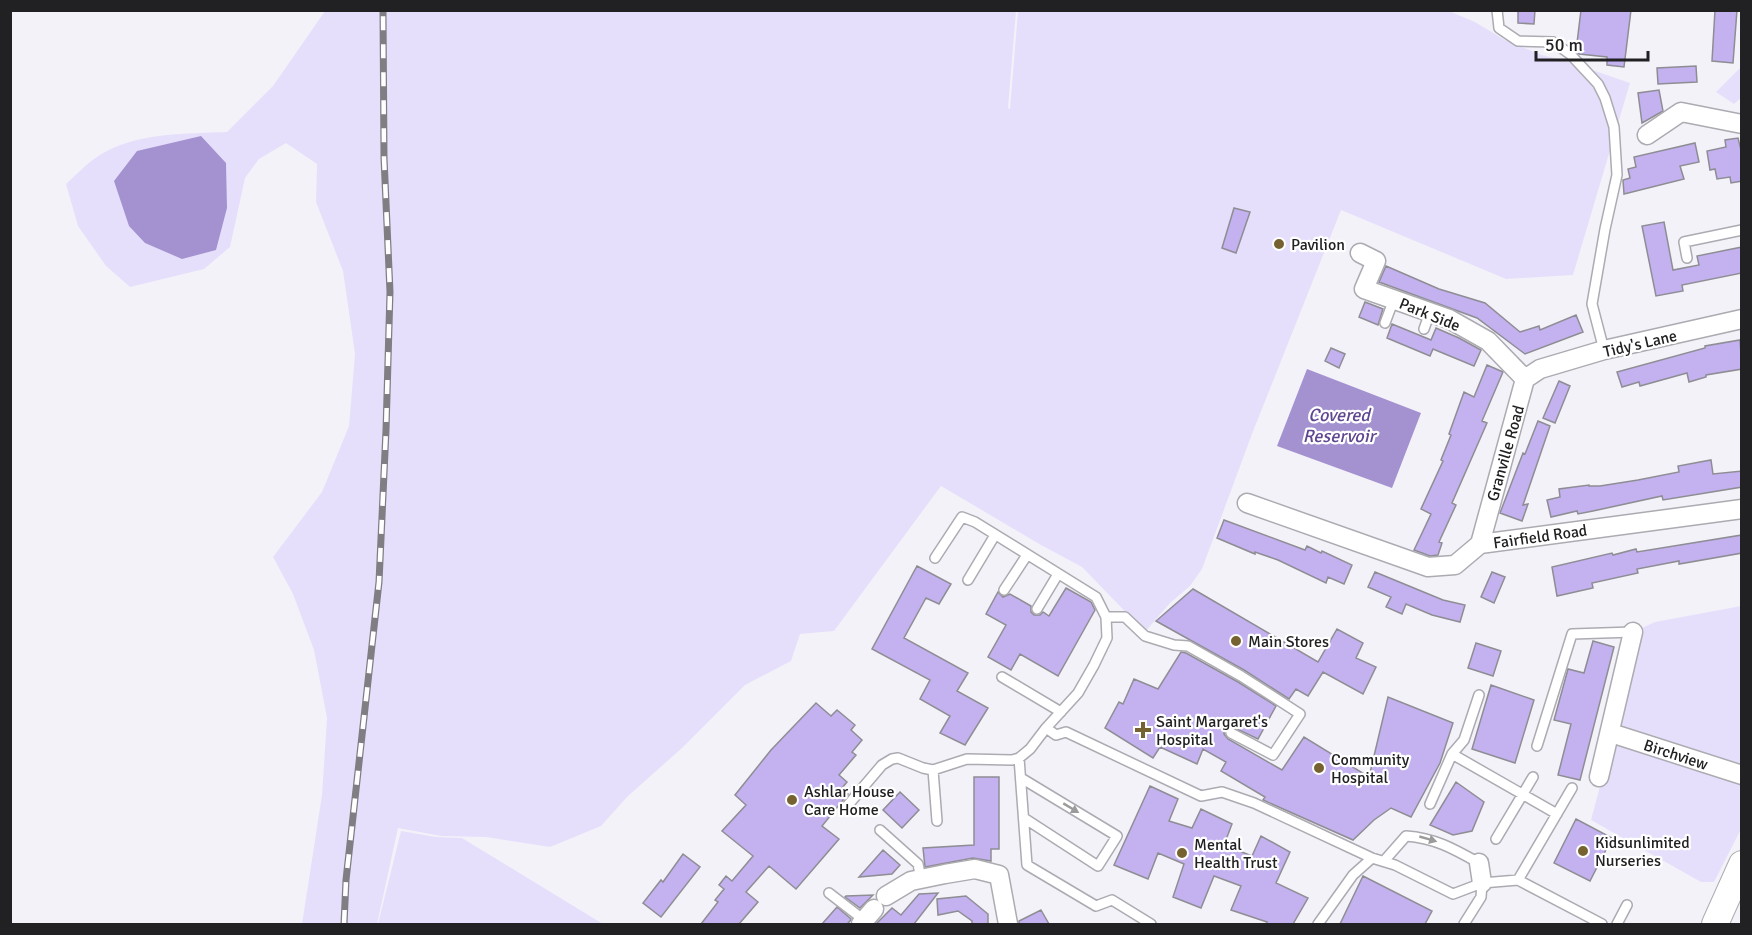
<svg xmlns="http://www.w3.org/2000/svg" width="1752" height="935" viewBox="0 0 1752 935" font-family="Signika,sans-serif">
<style>
.green{fill:#e6dffb}
.water{fill:#a392cf}
.building{fill:#c3b1f0;stroke:#8f8d94;stroke-width:1.5}
.lines{fill:none;stroke-linecap:round;stroke-linejoin:round}
.service-casing{stroke:#acabb1;stroke-width:12}
.minor-casing{stroke:#acabb1;stroke-width:21}
.secondary-casing{stroke:#acabb1;stroke-width:28}
.service{stroke:#fff;stroke-width:9}
.minor{stroke:#fff;stroke-width:18}
.secondary{stroke:#fff;stroke-width:26}
.rail-casing{stroke:#807e83;stroke-width:7}
.rail{stroke:#fff;stroke-width:4.5;stroke-dasharray:14;stroke-linecap:butt}
.oneway{fill:#9b9b9c}
.poi-dot{fill:#766231;stroke:#fff;stroke-width:2}
.labels{text-anchor:middle;stroke-width:4.5;stroke-linejoin:round;paint-order:stroke}
.poi-label{font-size:16px;fill:#212022;stroke:#fff;text-anchor:start}
.street-label{font-size:16px;fill:#212022;stroke:#fff}
.water-label{font-size:18px;font-style:italic;fill:#5f4691;stroke:#fff}
</style>
<rect width="100%" height="100%" fill="#f4f2f9"/>
<path class="green" d="M325 11H1016L1008 108 1010 109 1018 11H1449L1475 22 1505 40 1542 55 1572 63 1630 83 1573 275 1506 279 1341 210 1252 434 1202 569 1190 586 1170 603 1145 632 1082 567 1041 545 941 486 834 631 800 634 791 661 745 685 682 748 627 797 601 826 550 847 486 837 441 836 398 828 377 924H302L322 795 327 718 314 650 293 594 273 557 322 492 349 426 355 354 343 271 316 202 317 164 286 143 259 159 245 178 230 247 204 269 130 287 106 266 78 226 66 184C78 173 91 159 105 152 142 132 186 134 227 132L273 86Z
M1741 67V98L1734 104 1716 92Z
M1741 606V829L1714 882H1701L1591 820 1642 628 1655 622Z
M401 831 436 837 462 838 603 924H378Z"/>
<path class="water" d="M201 136 226 163 227 208 216 250 182 259 145 243 129 226 114 181 137 151Z
M1307 369 1421 413 1392 488 1277 446Z"/>
<path class="building" d="M1518 10H1535L1534 24 1518 23Z
M1581 10H1631L1624 67 1607 65V57L1579 54 1576 51Z
M1715 10H1737L1733 63 1712 61Z
M1696 66 1697 82 1658 84 1657 68Z
M1659 90 1663 111 1642 123 1638 93Z
M1738 138 1742 154V181L1731 183 1730 177 1717 179 1715 169 1710 170 1707 151 1726 147 1725 140Z
M1695 143 1699 162 1680 166 1684 179 1624 194 1623 180 1630 178 1628 169 1636 167 1634 157Z
M1234 208 1250 212 1236 253 1222 248Z
M1664 222 1673 270 1699 265 1697 256 1742 247V273L1682 285 1683 291 1656 296 1642 226Z
M1386 266 1439 289 1485 303 1520 332 1539 326 1540 330 1576 315 1583 332 1525 354 1477 318 1379 282Z
M1365 302 1383 309 1378 325 1359 317Z
M1392 324 1431 340 1436 328 1459 338 1481 350 1474 366 1433 349 1430 356 1387 338Z
M1740 340 1742 369 1706 375V377L1689 382 1687 373 1640 386 1639 382 1622 387 1617 372 1705 348V346Z
M1331 348 1345 354 1339 368 1325 361Z
M1487 365 1503 372 1482 421 1487 423 1452 503 1456 505 1439 542 1442 543 1438 555 1430 556 1414 550 1431 514 1421 509 1443 461 1441 460 1451 435 1449 434 1464 392 1474 397Z
M1559 381 1570 386 1555 423 1543 418Z
M1538 421 1550 426 1523 505 1528 504 1522 521 1500 513 1523 453 1525 454Z
M1711 460 1713 474 1742 471V487L1663 500 1662 496 1593 511 1578 514 1577 511 1551 517 1547 500 1560 497 1559 489 1589 485V486H1600L1638 480 1679 472 1678 466Z
M1224 520 1305 550 1307 546 1321 553 1322 551 1352 565 1344 584 1328 577 1326 583 1278 560 1255 552V554L1217 538Z
M1742 535V553L1679 564V561L1637 569 1638 573 1592 583 1593 588 1557 596 1552 567 1612 553 1613 555 1636 549 1637 552Z
M917 566 951 584 939 604 926 598 904 638 968 673 957 691 988 708 965 745 940 733 950 716 920 699 930 680 872 649Z
M1375 572 1443 600 1465 605 1460 622 1432 615 1406 604 1402 614 1386 607 1391 597 1368 587Z
M1492 572 1505 577 1494 603 1481 597Z
M1066 588 1091 602 1095 610 1058 676 1020 654 1011 670 988 657 1006 625 986 614 998 592 1003 597 1010 594 1031 606V612L1034 615H1040L1043 612 1049 616Z
M1193 589 1318 662 1337 629 1363 643 1356 658 1376 667 1363 694 1323 672 1308 696 1296 689 1289 699 1244 670 1156 621Z
M1593 641 1614 647 1580 780 1558 775 1571 724 1554 720 1568 669 1584 673Z
M1476 643 1501 651 1493 676 1468 668Z
M1181 652 1186 653 1238 682 1276 706 1258 739 1231 726 1225 729 1224 734 1228 739 1282 770 1304 737 1369 777 1388 697 1453 723 1440 763 1411 817 1391 808 1374 820 1353 840 1263 800 1265 797 1221 771 1226 762 1203 749 1197 764 1160 747 1153 758 1105 728 1119 702 1123 704 1134 679 1158 689Z
M1491 685 1534 700 1515 763 1472 749Z
M816 703 831 716 837 710 855 725 851 730 862 740 852 752 856 755 839 775 847 782 842 788 848 794 822 826 839 839 796 889 769 866 746 892 758 902 739 924H701L718 902 715 900 724 889 719 885 726 876 732 881 753 856 722 831 746 805 735 795 771 750Z
M974 777H999V849H991V861L973 858 925 867 923 848 974 845Z
M1456 782 1484 802 1472 831 1453 835 1430 825Z
M1150 786 1178 799 1169 821 1192 828 1201 809 1232 824 1224 845 1252 856 1261 836 1290 852 1276 883 1308 898 1293 924H1266L1267 922 1231 910 1241 886 1214 876 1201 908 1173 897 1184 864 1158 853 1148 879 1114 865Z
M900 792 919 810 902 828 883 810Z
M1576 819 1612 838 1590 881 1554 863Z
M883 850 900 865 892 874 859 877Z
M683 854 700 867 661 917 643 903 661 880 663 882Z
M1363 876 1432 911 1425 924H1340Z
M938 893 914 924H876L892 908 901 915 919 894Z
M873 895 860 908 845 897 846 896Z
M966 896 988 914V924H972V921L958 911 938 915 937 899Z
M837 907 851 919 850 921 847 924H822Z
M1041 910 1049 924H1019V921Z"/>
<g class="lines">
<defs>
<path id="service" d="M1497 10 1499 28 1518 41 1553 42 1570 54 1598 84 1605 98 1614 127 1617 175 1605 229 1592 304 1604 350
M1687 258 1684 242 1742 230
M1385 323 1394 299
M1424 329 1430 312
M968 580 995 535
M1004 590 1027 555
M1037 609 1058 574
M1106 617H1125L1145 636 1174 645 1188 646 1241 676 1300 714 1273 755 1231 733
M1002 677 1061 712
M1046 728 1056 735 1066 732 1201 796 1222 792 1254 803 1372 858 1395 865 1453 894 1482 883 1518 880 1602 924
M1537 746 1572 634 1633 632
M1452 754 1557 814
M1019 758 1027 865 1096 906 1112 900 1151 924
M933 770 937 821
M1021 778 1117 836 1098 866 1024 818
M1430 804 1452 754 1464 740 1479 695
M848 805 882 765 892 759 898 758 923 768 933 770 967 759 1012 760 1019 758 1030 749 1046 728 1078 693 1094 665 1107 638 1106 617 1096 597 975 522 962 517 935 558
M880 830 918 864 921 879
M1496 839 1533 777
M1384 861 1406 836C1435 838 1454 849 1479 863
M1518 880 1572 788
M829 893 864 920
M1318 924 1353 875 1372 858
M1464 924 1481 897 1482 883
M1617 924 1627 905"/>
<path id="minor" d="M1647 135 1681 112 1742 124
M1360 253 1376 261 1364 289 1449 319 1488 341 1525 379
M1247 503 1428 567 1455 565 1480 544 1742 509
M1480 544 1525 379 1540 369 1604 350 1742 319
M1611 733 1742 775
M1599 777 1633 632
M1479 863 1482 883
M886 896 911 881 945 874 975 869 999 875 1008 924
M861 924 874 909"/>
<path id="secondary" d="M1715 924 1742 864"/>
</defs>
<use href="#service" class="service-casing"/>
<use href="#minor" class="minor-casing"/>
<use href="#secondary" class="secondary-casing"/>
<use href="#service" class="service"/>
<use href="#minor" class="minor"/>
<use href="#secondary" class="secondary"/>
<defs>
<path id="rail" d="M344 924 346 880 379 582 386 430 390 292 384 158 383 10"/>
</defs>
<use href="#rail" class="rail-casing"/>
<use href="#rail" class="rail"/>
</g>
<defs><path id="oneway-solid" d="M-6-.8H1V-3.2L6.5 0L1 3.2V.8H-6Z" transform="scale(1.5)"/></defs>
<g class="oneway">
<use href="#oneway-solid" transform="translate(1071 808) rotate(31)"/>
<use href="#oneway-solid" transform="translate(1428 839) rotate(16)"/>
</g>
<g class="poi-dot">
<circle cx="1279" cy="244" r="6"/>
<circle cx="1236" cy="641" r="6"/>
<path d="M1140 721h6v6h6v6h-6v6h-6v-6h-6v-6h6z"/>
<circle cx="1319" cy="768" r="6"/>
<circle cx="792" cy="800" r="6"/>
<circle cx="1583" cy="851" r="6"/>
<circle cx="1182" cy="853" r="6"/>
</g>
<g class="labels">
<g class="poi-label">
<text x="1291" y="250">Pavilion</text>
<text x="1248" y="647">Main Stores</text>
<text x="1156" y="727">Saint Margaret's<tspan x="1156" dy="18">Hospital</tspan></text>
<text x="1331" y="765">Community<tspan x="1331" dy="18">Hospital</tspan></text>
<text x="804" y="797">Ashlar House<tspan x="804" dy="18">Care Home</tspan></text>
<text x="1595" y="848">Kidsunlimited<tspan x="1595" dy="18">Nurseries</tspan></text>
<text x="1194" y="850">Mental<tspan x="1194" dy="18">Health Trust</tspan></text>
</g>
<g class="street-label">
<text transform="translate(1430 314) rotate(22)" y="6">Park Side</text>
<text transform="translate(1640 343) rotate(-13)" y="6">Tidy's Lane</text>
<text transform="translate(1505 453) rotate(-74)" y="6">Granville Road</text>
<text transform="translate(1540 536) rotate(-8)" y="6">Fairfield Road</text>
<text transform="translate(1676 754) rotate(18)" y="6">Birchview</text>
</g>
<g class="water-label">
<text x="1339" y="421">Covered<tspan x="1339" dy="21">Reservoir</tspan></text>
</g>
</g>
<rect width="1752" height="935" fill="none" stroke="#212022" stroke-width="24"/>
<path d="M1536 51v9h112v-9" fill="none" stroke="#212022" stroke-width="3"/>
<text x="1545" y="51" font-size="18" fill="#212022" stroke="#ffffff" stroke-width="4.5" paint-order="stroke">50 m</text>
</svg>
